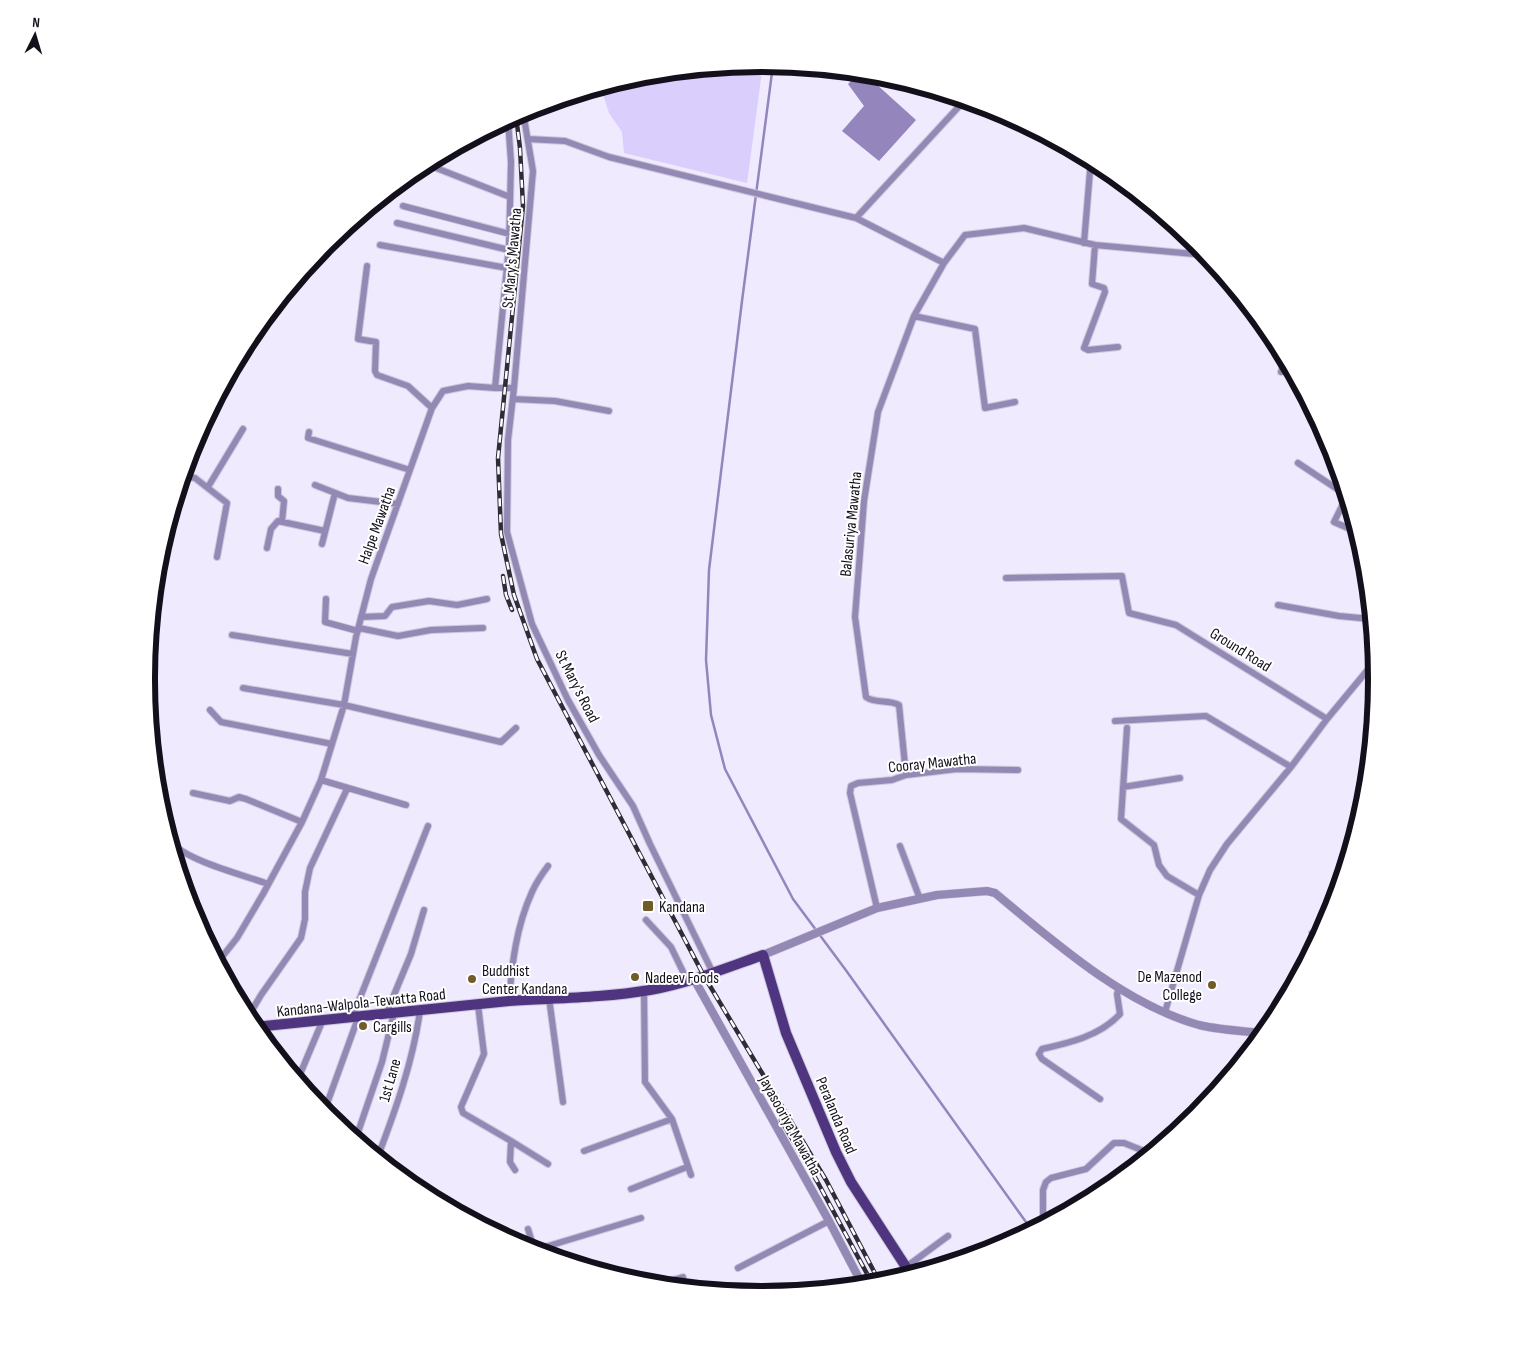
<svg xmlns="http://www.w3.org/2000/svg" width="1523" height="1358" viewBox="0 0 1523 1358" font-family="'Sofia Sans Condensed',sans-serif">
<style>
.green{fill:#dacefc}
.water{fill:#9485bc}
.lines{fill:none;stroke-linecap:round;stroke-linejoin:round}
.stream{stroke:#9485bc;stroke-width:2.5}
.minor-casing{stroke:#ccc7da;stroke-width:8}
.tertiary-casing{stroke:#ccc7da;stroke-width:9}
.primary-casing{stroke:#ccc7da;stroke-width:12}
.minor{stroke:#9489b4;stroke-width:6}
.tertiary{stroke:#9489b4;stroke-width:8}
.primary{stroke:#4f347f;stroke-width:10}
.rail-casing{stroke:#2f2c38;stroke-width:4.5}
.rail{stroke:#fff;stroke-width:2.5;stroke-dasharray:8;stroke-linecap:butt}
.poi-dot{fill:#705b2a;stroke:#fff;stroke-width:2}
.labels{text-anchor:middle;stroke-width:4;stroke-linejoin:round;paint-order:stroke}
.street-label{font-size:16px;fill:#13101b;stroke:#fff}
.poi-label{font-size:16px;fill:#13101b;stroke:#fff;text-anchor:start}
.rim{fill:none;stroke:#13101b;stroke-width:6}
</style>
<rect width="100%" height="100%" fill="#efeafe"/>
<path class="green" d="M763 64 747 183 624 153 622 132 609 113 601 88 642 76Z"/>
<path class="water" d="M859 73 865 74 916 120 879 161 842 131 864 106 848 84Z"/>
<g class="lines">
<path class="stream" d="M773 65 742 301 709 570 706 660 711 715 725 769 793 899 845 969 1031 1229"/>
<defs>
<path id="minor" d="M523 112 533 171 514 388 508 440 507 532 532 624 568 700 599 755 633 806 650 844 713 973
M528 139 565 141 609 157 856 218 964 101
M426 164 510 197
M403 206 510 234
M856 218 944 263 965 235 1024 228 1095 245 1205 255
M397 223 509 250
M1084 243 1090 171
M380 245 507 268
M1095 245 1092 284 1104 288 1105 292 1084 348 1088 350 1118 347
M367 266 358 339 376 342 375 371 377 375 408 386 432 408
M914 316 975 329 985 408 1015 402
M1281 372 1285 360
M495 388H514
M513 399 555 401 609 411
M309 432 308 438 410 470
M1298 463 1346 495
M183 476 195 478 227 503 217 557
M315 485 348 498 398 504
M208 487 243 429
M278 489V496L284 501 282 522
M1346 498 1334 522 1357 532
M322 544 335 493
M267 548 271 529 278 521 325 531
M1006 578 1122 576 1129 613 1176 625 1327 719
M326 599 325 622 358 631
M1278 605 1339 616 1371 619
M361 617 385 616 392 607 429 601 457 605 487 599
M359 628 398 636 431 630 483 628
M232 635 353 654
M243 688 344 705 501 742 516 728
M210 710 221 722 332 744
M1115 721 1206 716 1291 767
M1127 728 1121 819 1154 845 1159 865 1167 876 1199 895
M906 775 899 705C889 699 875 704 866 697L855 617 864 501 878 412 914 316 944 263
M321 780 406 805
M1123 787 1180 778
M193 793 230 801 239 797 246 799 302 822
M171 842C187 861 244 875 268 884
M900 846 920 899
M877 908 850 793 851 786 858 783 892 780 906 775 957 769 1018 770
M646 920 671 947 688 982
M1312 933 1315 942
M218 962 237 938 263 894 302 822 321 780 344 705 356 637 371 579 432 408 443 391 468 386 495 388 509 246 511 162 508 120
M549 998 563 1102
M509 1001C512 964 516 927 532 892 536 883 542 874 548 866
M478 1005 484 1054 461 1107 463 1113 511 1141 510 1162 515 1170
M1165 1012 1199 895 1210 870 1227 844 1291 767 1327 719 1375 661
M386 1014 411 954 424 910
M248 1017 261 995 301 938 305 919V892L310 868 347 789
M352 1018 428 826
M298 1079 322 1022
M1100 1099 1042 1059 1039 1054 1042 1049C1069 1043 1100 1036 1120 1014L1117 994 1119 988
M324 1112 358 1018
M672 1119 691 1175
M356 1138 382 1062 394 1013
M511 1141 548 1164
M584 1151 672 1119 645 1082 644 990
M378 1156C396 1109 413 1061 420 1011
M631 1189 687 1167
M1043 1223V1190L1046 1182 1051 1178 1086 1169 1114 1143H1124L1149 1153
M528 1229 534 1249
M535 1250 641 1218
M906 1267 948 1236
M738 1268 829 1221
M660 1284 683 1277"/>
<path id="tertiary" d="M763 955 877 908 937 895 987 891 995 893C1054 942 1124 1004 1199 1025 1220 1030 1241 1031 1263 1033
M694 979 829 1221 862 1284"/>
<path id="primary" d="M255 1027 509 1001C556 998 603 998 650 990 689 983 726 968 763 955L786 1033 836 1152 851 1182 906 1267 912 1273"/>
</defs>
<use href="#minor" class="minor-casing"/>
<use href="#tertiary" class="tertiary-casing"/>
<use href="#primary" class="primary-casing"/>
<use href="#minor" class="minor"/>
<use href="#tertiary" class="tertiary"/>
<use href="#primary" class="primary"/>
<defs>
<path id="rail" d="M516 116 520 148 523 206 498 458 501 534 514 595 537 659 704 976 826 1180 880 1283
M503 576 506 595 512 610
M781 1120 817 1181 872 1283"/>
</defs>
<use href="#rail" class="rail-casing"/>
<use href="#rail" class="rail"/>
</g>
<g class="poi-dot">
<rect x="642" y="900" width="12" height="12" rx="2.5"/>
<circle cx="635" cy="977" r="5"/>
<circle cx="472" cy="979" r="5"/>
<circle cx="1212" cy="985" r="5"/>
<circle cx="363" cy="1026" r="5"/>
</g>
<g class="labels">
<g class="street-label">
<text transform="translate(511 258) rotate(-85)" y="6">St.Mary's Mawatha</text>
<text transform="translate(850 524) rotate(-84)" y="6">Balasuriya Mawatha</text>
<text transform="translate(376 525) rotate(-70)" y="6">Halpe Mawatha</text>
<text transform="translate(1241 649) rotate(32)" y="6">Ground Road</text>
<text transform="translate(578 686) rotate(63)" y="6">St Mary's Road</text>
<text transform="translate(932 762) rotate(-6)" y="6">Cooray Mawatha</text>
<text transform="translate(361 1002) rotate(-6)" y="6">Kandana-Walpola-Tewatta Road</text>
<text transform="translate(389 1080) rotate(-74)" y="6">1st Lane</text>
<text transform="translate(837 1115) rotate(67)" y="6">Peralanda Road</text>
<text transform="translate(791 1125) rotate(61)" y="6">Jayasooriya Mawatha</text>
</g>
<g class="poi-label">
<text x="659" y="912">Kandana</text>
<text x="482" y="976">Buddhist<tspan x="482" dy="18">Center Kandana</tspan></text>
<text x="1202" y="982" text-anchor="end">De Mazenod<tspan x="1202" dy="18">College</tspan></text>
<text x="645" y="983">Nadeev Foods</text>
<text x="373" y="1032">Cargills</text>
</g>
</g>
<path d="M0 0H1523V1358H0ZM761 72H762A606 606 0 0 1 1368 678V680A606 606 0 0 1 762 1286H761A606 606 0 0 1 155 680V678A606 606 0 0 1 761 72Z" fill="#fff" fill-rule="evenodd"/>
<path class="rim" d="M761 72H762A606 606 0 0 1 1368 678V680A606 606 0 0 1 762 1286H761A606 606 0 0 1 155 680V678A606 606 0 0 1 761 72Z"/>
<g transform="translate(35 35) rotate(5)" stroke="#ffffff" stroke-width="4" paint-order="stroke">
<path d="M0-4L9 19L0 12L-9 19Z" fill="#13101b"/>
<text y="-8" font-size="14" font-weight="bold" text-anchor="middle" fill="#13101b">N</text>
</g>
</svg>
